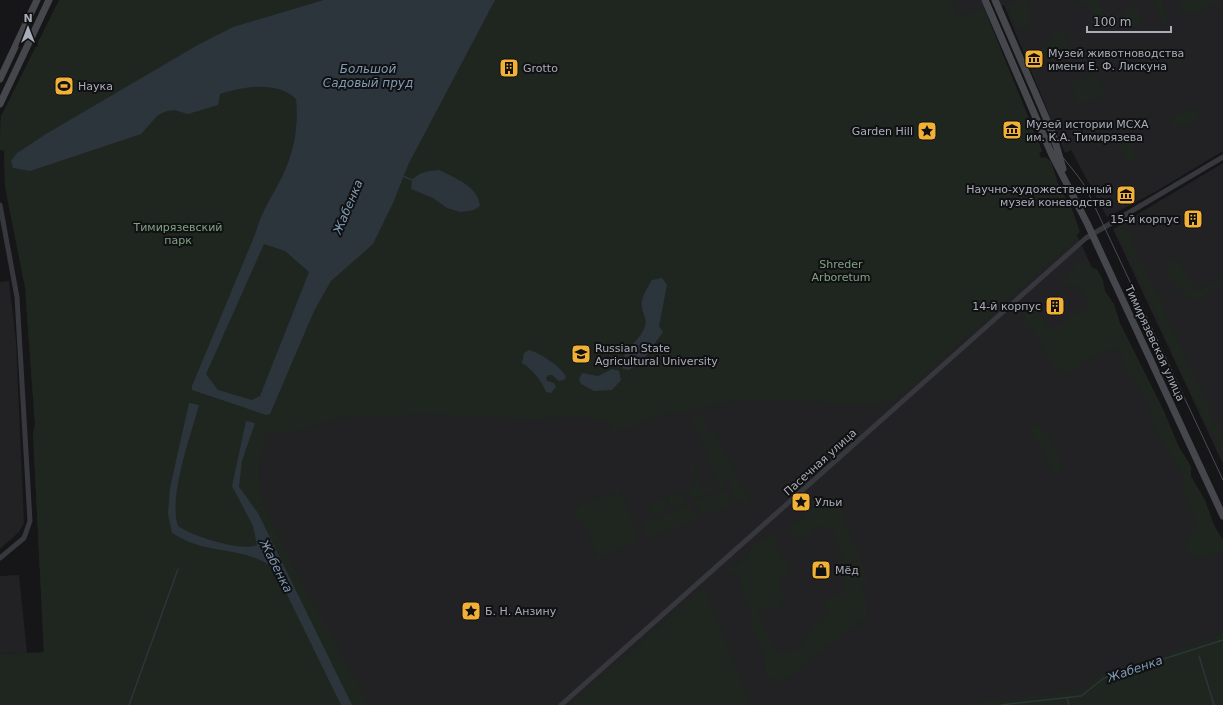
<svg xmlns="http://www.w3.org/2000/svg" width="1223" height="705" viewBox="0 0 1223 705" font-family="'DejaVu Sans',sans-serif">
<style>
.built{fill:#222225}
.green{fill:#1e261f}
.water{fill:#2c353c;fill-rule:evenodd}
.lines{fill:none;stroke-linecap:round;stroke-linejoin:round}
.stream{stroke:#2c353c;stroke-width:1.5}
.street{stroke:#37383d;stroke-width:5}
.secondary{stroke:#45474d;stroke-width:7}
.tram{stroke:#4a4c52;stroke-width:1}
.labels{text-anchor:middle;stroke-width:4;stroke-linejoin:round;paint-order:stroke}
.poi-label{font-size:11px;fill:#a8adb8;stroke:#111113;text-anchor:start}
.park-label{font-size:11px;fill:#7fa381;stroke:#111113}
.street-label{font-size:11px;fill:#a8adb8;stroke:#111113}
.water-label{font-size:12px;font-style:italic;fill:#7f9bb3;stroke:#111113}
</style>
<rect width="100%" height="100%" fill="#161618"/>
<path class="built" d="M292 0H981L1042 151 1039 153 1223 550V705H41L45 677 33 433 35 425 25 287 5 187 4 150Z
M996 0H1223V151L1155 192 1107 217 1071 150 1065 153 1004 5 1001 6Z
M1223 163V464L1113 229Z
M9 281 16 341 24 523 19 532 0 549V282Z
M19 575 27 653 0 654V576Z"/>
<path class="green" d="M59 0H948L951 1 958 18 984 8 1042 151 1039 153 1041 158 1045 157 1051 161 1059 186 1072 209 1080 232 1076 236 1077 238 894 401 888 399 880 406 794 401H737L663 415 619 430 611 429 608 422 583 417 527 419 430 414 340 418 299 431 266 432 258 476 261 497 303 584 370 705H0V654L44 652 33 433 35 425 25 287 5 187 4 151 0 150C0 141 0 124 1 116Z
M1075 0H1098V3L1105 7 1103 13 1095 16 1087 3 1076 2Z
M1151 0H1161L1168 22 1162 24 1157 7Z
M1181 0H1223V2L1210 5 1198 13H1184L1180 5Z
M1018 1H1027C1031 11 1032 18 1028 28L1020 30 1016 27 1008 9 1007 6Z
M1122 18a10 10 0 1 1 20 0a10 10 0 1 1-20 0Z
M1061 31H1063C1066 37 1074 53 1073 59L1069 60 1064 54 1059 57 1050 53 1048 59 1041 60 1040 51 1050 41 1052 35Z
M1093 74 1103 86 1105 94 1099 99 1079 104 1077 103 1070 83Z
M1194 107 1201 112 1196 123 1187 126 1172 125 1168 120Z
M1130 138C1135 144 1135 153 1135 161L1130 163 1124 161V155L1119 147V142Z
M1125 228 1131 232 1138 260 1162 299 1165 315 1182 348 1187 363 1205 396 1213 422 1223 436V458L1212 432 1205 423 1128 253 1117 233 1119 229Z
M1174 257 1182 266 1196 292 1223 278V284L1199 299H1188C1180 291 1162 278 1168 264 1169 262 1173 259 1174 257Z
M1077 263 1097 269 1103 280 1105 291 1114 304 1120 323 1163 409 1179 447 1191 466V476L1205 500 1214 525 1223 540V552L1198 558 1189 555 1184 545 1190 533 1198 526 1183 493 1184 476 1154 428 1150 407 1129 373 1118 349C1100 350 1079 365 1066 377L1055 367 1033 331 1022 322 1031 304 1039 306 1040 314 1048 328C1060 328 1063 323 1068 313 1079 315 1084 315 1089 305 1085 291 1081 285 1066 284L1063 281Z
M701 414 709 433 714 431 752 504 737 501 728 481 724 483 723 486 716 488 715 485 718 483 692 417Z
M1035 424C1056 434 1052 449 1063 467L1061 471 1056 472 1047 463 1046 452 1032 434 1031 427Z
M691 457 703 489 712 486 713 489V491L694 499 691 497 688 489 697 485 687 458Z
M621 490 640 541 600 557H597L582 519 577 520 574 510 581 504Z
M684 491 687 499 686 502 673 507 671 506 667 497Z
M724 491 727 492 731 503V506L705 516 701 515 696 504 697 501Z
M827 496H835L868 579 862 589 868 608 866 617 782 682 766 677C767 665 761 635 749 629L748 624 752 616V611L744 597 739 576 730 572 729 569 740 562 754 546 772 534H776L778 550 790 566 789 572 781 577 778 584C786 596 787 603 774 611L762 607 758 611 771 644 779 654H787L802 646 809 630 828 615 824 605 827 599 838 596 843 591 842 555 832 530 819 526 809 535 798 536 818 566 816 567 795 536 790 534 789 529Z
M665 498 668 510 654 515 652 514 648 505Z
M688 505 692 507 697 517 695 520 651 537 647 536 643 527 645 523Z
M704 587 751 705H570L587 690Z
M1223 633V705H957L1079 690 1100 674 1151 660Z"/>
<path class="water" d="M324 0H495L408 165 393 203 373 244 331 281 314 311 270 414 266 415 192 390V386L256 232C261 212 273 195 282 177 294 153 299 125 296 99 276 80 243 87 220 94L218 105 188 114 174 110 167 111 158 115 141 134 30 171 13 168 11 161 17 153 46 134 196 46 233 27ZM264 244 285 251 309 272 260 396 252 400 218 390 206 374Z
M439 170C455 178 478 186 480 206L474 210 461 212 447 208 433 198 411 189 412 180C420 172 427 171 439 170Z
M662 278 667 285 659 326 663 332 643 360 629 370 623 369C619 352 638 343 644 329 648 320 644 317 642 308 640 299 647 288 652 280Z
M529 350C540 353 562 367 566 377L564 380 559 381 552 375H548L546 378 547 381 554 383 556 387 551 393 546 392C542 381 531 368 522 363L524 353Z
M612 369 619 371 621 380 612 390 594 391 581 384 579 379 582 373 598 376Z
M189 403 199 405C191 435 168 497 178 526 192 536 241 552 257 545L253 526 232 486 246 421 255 423 242 461 239 487 258 513 352 705H341L275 570C253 550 222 553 195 544 187 542 180 537 172 533L168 514 170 488Z"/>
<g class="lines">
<path class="stream" d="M403 176 412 180
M1199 656 1214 705
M1067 698 1069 705
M129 705 178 569
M1001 705 1081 696 1104 678 1223 640"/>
<path class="street" d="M0 205 17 297 30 521 24 538 0 558
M561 705 1086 238 1223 157"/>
<path class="secondary" d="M985 0 1052 155 1087 223 1223 516
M995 0 1053 134 1063 169
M0 79 37 0
M0 104 49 0"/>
<path class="tram" d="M988 0 1046 134C1058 155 1076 170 1087 190L1223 480"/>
</g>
<defs>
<symbol id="museum-square" viewBox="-11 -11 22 22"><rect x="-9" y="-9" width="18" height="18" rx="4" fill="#f2b134" stroke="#111113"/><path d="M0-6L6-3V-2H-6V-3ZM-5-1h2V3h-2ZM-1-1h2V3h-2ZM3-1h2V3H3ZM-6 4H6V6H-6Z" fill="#111"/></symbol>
<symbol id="building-square" viewBox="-11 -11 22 22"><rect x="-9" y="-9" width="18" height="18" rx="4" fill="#f2b134" stroke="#111113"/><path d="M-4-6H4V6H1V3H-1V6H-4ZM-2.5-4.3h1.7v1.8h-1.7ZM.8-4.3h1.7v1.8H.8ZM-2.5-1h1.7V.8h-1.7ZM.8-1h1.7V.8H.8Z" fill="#111"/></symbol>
<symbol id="stadium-square" viewBox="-11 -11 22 22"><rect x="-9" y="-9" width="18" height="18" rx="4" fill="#f2b134" stroke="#111113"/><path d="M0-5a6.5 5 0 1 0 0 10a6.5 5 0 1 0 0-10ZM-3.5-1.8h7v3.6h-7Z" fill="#111"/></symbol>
<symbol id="sight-square" viewBox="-11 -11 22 22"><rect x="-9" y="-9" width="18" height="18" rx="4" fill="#f2b134" stroke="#111113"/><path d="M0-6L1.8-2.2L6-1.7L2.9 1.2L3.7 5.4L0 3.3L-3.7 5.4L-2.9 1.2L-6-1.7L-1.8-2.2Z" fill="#111"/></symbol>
<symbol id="university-square" viewBox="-11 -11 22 22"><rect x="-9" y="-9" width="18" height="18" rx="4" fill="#f2b134" stroke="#111113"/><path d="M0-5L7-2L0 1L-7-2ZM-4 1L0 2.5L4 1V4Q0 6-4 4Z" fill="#111"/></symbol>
<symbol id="shop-square" viewBox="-11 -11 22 22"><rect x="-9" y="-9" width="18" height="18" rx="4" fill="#f2b134" stroke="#111113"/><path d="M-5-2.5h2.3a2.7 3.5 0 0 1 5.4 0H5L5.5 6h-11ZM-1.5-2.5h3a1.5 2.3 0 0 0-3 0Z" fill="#111"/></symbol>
</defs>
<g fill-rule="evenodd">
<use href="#museum-square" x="1023" y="48" width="22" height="22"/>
<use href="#building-square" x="498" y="57" width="22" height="22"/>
<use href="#stadium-square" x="53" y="75" width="22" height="22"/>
<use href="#museum-square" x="1001" y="119" width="22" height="22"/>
<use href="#sight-square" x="916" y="120" width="22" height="22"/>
<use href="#museum-square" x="1115" y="184" width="22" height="22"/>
<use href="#building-square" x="1182" y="208" width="22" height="22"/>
<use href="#building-square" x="1044" y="295" width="22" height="22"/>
<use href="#university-square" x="570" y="343" width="22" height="22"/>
<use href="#sight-square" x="790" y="491" width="22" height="22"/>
<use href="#shop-square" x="810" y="559" width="22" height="22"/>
<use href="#sight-square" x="460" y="600" width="22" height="22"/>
</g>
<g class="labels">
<g class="poi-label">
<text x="1048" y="57">Музей животноводства<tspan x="1048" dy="13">имени Е. Ф. Лискуна</tspan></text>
<text x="523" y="72">Grotto</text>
<text x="78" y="90">Наука</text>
<text x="1026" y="128">Музей истории МСХА<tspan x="1026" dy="13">им. К.А. Тимирязева</tspan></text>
<text x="913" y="135" text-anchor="end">Garden Hill</text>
<text x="1112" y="193" text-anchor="end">Научно-художественный<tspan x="1112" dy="13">музей коневодства</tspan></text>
<text x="1179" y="223" text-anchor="end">15-й корпус</text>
<text x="1041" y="310" text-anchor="end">14-й корпус</text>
<text x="595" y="352">Russian State<tspan x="595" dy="13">Agricultural University</tspan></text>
<text x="815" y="506">Ульи</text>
<text x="835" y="574">Мёд</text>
<text x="485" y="615">Б. Н. Анзину</text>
</g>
<g class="park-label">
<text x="178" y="231">Тимирязевский<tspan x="178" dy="13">парк</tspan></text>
<text x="841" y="268">Shreder<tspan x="841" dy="13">Arboretum</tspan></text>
</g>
<g class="street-label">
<text transform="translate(1155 343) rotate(65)" y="4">Тимирязевская улица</text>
<text transform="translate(820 462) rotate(-42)" y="4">Пасечная улица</text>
</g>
<g class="water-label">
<text x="368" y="73">Большой<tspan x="368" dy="14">Садовый пруд</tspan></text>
<text transform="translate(348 207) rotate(-67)" y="4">Жабенка</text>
<text transform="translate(276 566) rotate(63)" y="4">Жабенка</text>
<text transform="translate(1135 669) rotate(-19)" y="4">Жабенка</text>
</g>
</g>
<g transform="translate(28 28)" stroke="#111113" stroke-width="3" paint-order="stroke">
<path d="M0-3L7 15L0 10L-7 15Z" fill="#a8adb8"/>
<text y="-6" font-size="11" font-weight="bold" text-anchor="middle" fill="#a8adb8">N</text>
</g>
<path d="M1087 26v6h84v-6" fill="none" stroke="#a8adb8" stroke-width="2"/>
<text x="1093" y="26" font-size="12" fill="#a8adb8" stroke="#111113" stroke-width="3" paint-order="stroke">100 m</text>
</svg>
